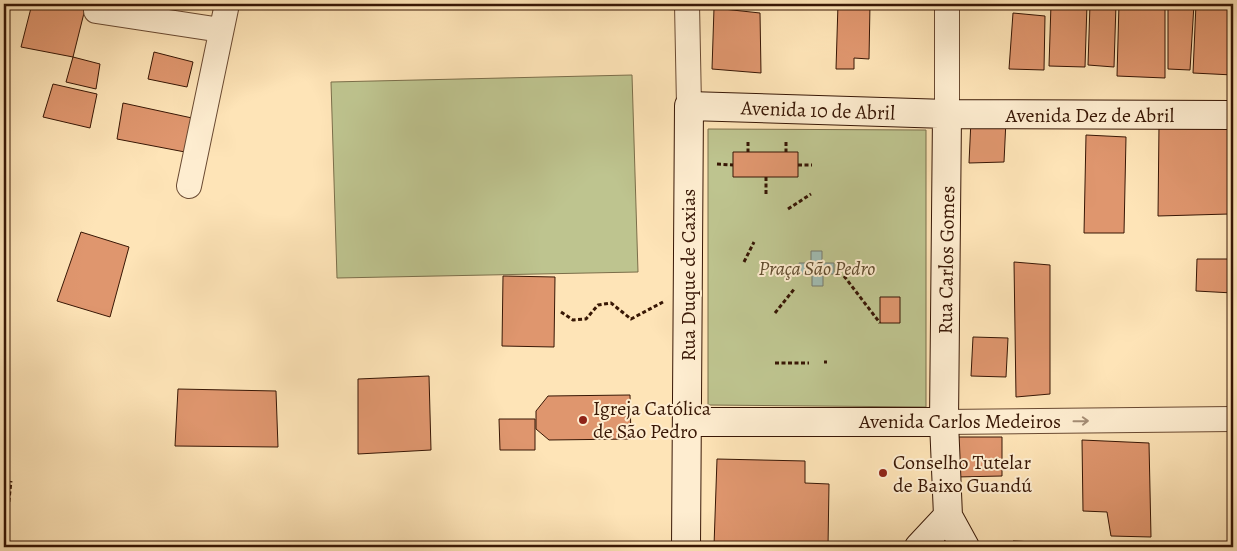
<svg xmlns="http://www.w3.org/2000/svg" width="1237" height="551" viewBox="0 0 1237 551" font-family="Alegreya,serif">
<style>
.green{fill:#bec48f;stroke:#7b6e4a}
.water{fill:#a1beb5;stroke:#777b6f}
.building{fill:#df966e;stroke:#381705}
.lines{fill:none;stroke-linecap:round;stroke-linejoin:round}
.street-casing{stroke:#6a4a32;stroke-width:26}
.secondary-casing{stroke:#381705;stroke-width:30}
.path{stroke:#381705;stroke-width:3;stroke-dasharray:4 2.5;stroke-linecap:butt}
.street{stroke:#feedd0;stroke-width:24}
.secondary{stroke:#feedd0;stroke-width:28}
.oneway{stroke:#a58d75}
.poi-dot{fill:#8f2418;stroke:#feedd0;stroke-width:2}
.labels{text-anchor:middle;stroke-width:4;stroke-linejoin:round;paint-order:stroke}
.street-label{font-size:20px;fill:#381705;stroke:#feedd0}
.park-label{font-size:20px;font-style:italic;fill:#604b2e;stroke:#feedd0}
.poi-label{font-size:20px;fill:#381705;stroke:#feedd0;text-anchor:start}
</style>
<rect width="100%" height="100%" fill="#fee4b7"/>
<filter id="stains"><feTurbulence type="fractalNoise" baseFrequency=".004" numOctaves="4"/><feColorMatrix values="0 0 0 0 .2 0 0 0 0 .09 0 0 0 0 .02 0 0 0 .5 -.17"/></filter>
<radialGradient id="worn" r=".72"><stop offset=".6" stop-color="#630" stop-opacity="0"/><stop offset="1" stop-color="#630" stop-opacity=".3"/></radialGradient>
<path class="green" d="M632 75 638 272 337 278 331 82Z
M708 129 926 130V407L708 405Z"/>
<path class="water" d="M811 251H822V263H834V274H823V286H812V274H799V263H811Z"/>
<path class="building" d="M32 4 86 5 73 57 21 47Z
M838 4H870L869 59 854 58V69H836Z
M1051 4H1087L1085 67 1049 66Z
M1090 4H1116L1114 67 1088 65Z
M1119 4H1165V78L1117 76Z
M1168 4H1194L1190 70 1168 69Z
M1196 4H1233V75L1193 73Z
M714 8 760 13 761 73 712 69Z
M1013 13 1045 16 1044 70 1009 69Z
M154 52 193 62 187 87 148 79Z
M73 57 100 64 96 89 66 82Z
M53 84 97 94 90 128 43 117Z
M123 103 192 118 185 152 117 139Z
M971 120H1006L1004 162 969 163Z
M1159 125H1229V214L1158 216Z
M1086 135 1126 137 1124 233H1084Z
M733 152H798V177H733Z
M1229 173H1233V259L1229 214Z
M81 232 129 247 110 317 57 301Z
M1197 259H1233V293L1196 291Z
M1014 262 1050 265V394L1016 397Z
M503 276 555 277 554 347 502 346Z
M880 297H900V323H880Z
M973 337 1008 338 1006 377 971 376Z
M429 376 431 450 358 454V379Z
M178 389 276 391 278 447 175 446Z
M630 395 631 439 549 440 536 429V411L548 396Z
M499 419H535V450H500Z
M957 437H1002V476L956 477Z
M1082 440 1149 443 1151 537 1111 536 1107 512 1083 511Z
M717 459 805 461V483L829 484 828 547 714 546Z
M1013 541 1081 544V547H1012Z"/>
<g class="lines">
<defs>
<path id="street" d="M687 4 689 106
M947 4V114
M96 11 221 30
M189 186 227 4
M944 422 1233 419"/>
<path id="secondary" d="M947 114 944 422 948 516 965 547
M687 422H944
M686 547 689 106 947 114 1233 115
M919 547 948 516"/>
</defs>
<use href="#street" class="street-casing"/>
<use href="#secondary" class="secondary-casing"/>
<path class="path" d="M748 142V152
M786 142V152
M717 164 733 165
M798 165H812
M766 177V195
M788 209 811 194
M744 262 754 242
M844 276 880 323
M561 312 573 320 586 319 598 305 611 303 631 319 663 302
M775 313 795 288
M824 362H827
M775 363H809
M4 547 11 481"/>
<use href="#street" class="street"/>
<use href="#secondary" class="secondary"/>
</g>
<defs><path id="oneway-shaft" d="M-6 0H5M1.5-3L5.5 0L1.5 3" fill="none" stroke-width="1.6" stroke-linecap="round" stroke-linejoin="round" transform="scale(1.25)"/></defs>
<use class="oneway" href="#oneway-shaft" transform="translate(1081 421) rotate(-1)"/>
<g class="poi-dot">
<circle cx="583" cy="420" r="5"/>
<circle cx="883" cy="473" r="5"/>
</g>
<g class="labels">
<g class="street-label">
<text transform="translate(818 110) rotate(2)" y="7">Avenida 10 de Abril</text>
<text x="1090" y="122">Avenida Dez de Abril</text>
<text transform="translate(946 260) rotate(-89)" y="7">Rua Carlos Gomes</text>
<text transform="translate(688 275) rotate(-90)" y="7">Rua Duque de Caxias</text>
<text x="960" y="428">Avenida Carlos Medeiros</text>
</g>
<g class="park-label">
<text x="817" y="275">Praça São Pedro</text>
</g>
<g class="poi-label">
<text x="593" y="415">Igreja Católica<tspan x="593" dy="23">de São Pedro</tspan></text>
<text x="893" y="469">Conselho Tutelar<tspan x="893" dy="23">de Baixo Guandú</tspan></text>
</g>
</g>
<rect width="1237" height="551" fill="none" stroke="#fee4b7" stroke-width="20"/>
<rect x="5" y="5" width="1227" height="541" fill="none" stroke="#381705" stroke-width="2.5"/>
<rect x="10" y="10" width="1217" height="531" fill="none" stroke="#381705"/>
<rect width="100%" height="100%" filter="url(#stains)"/>
<rect width="100%" height="100%" fill="url(#worn)"/>
</svg>
